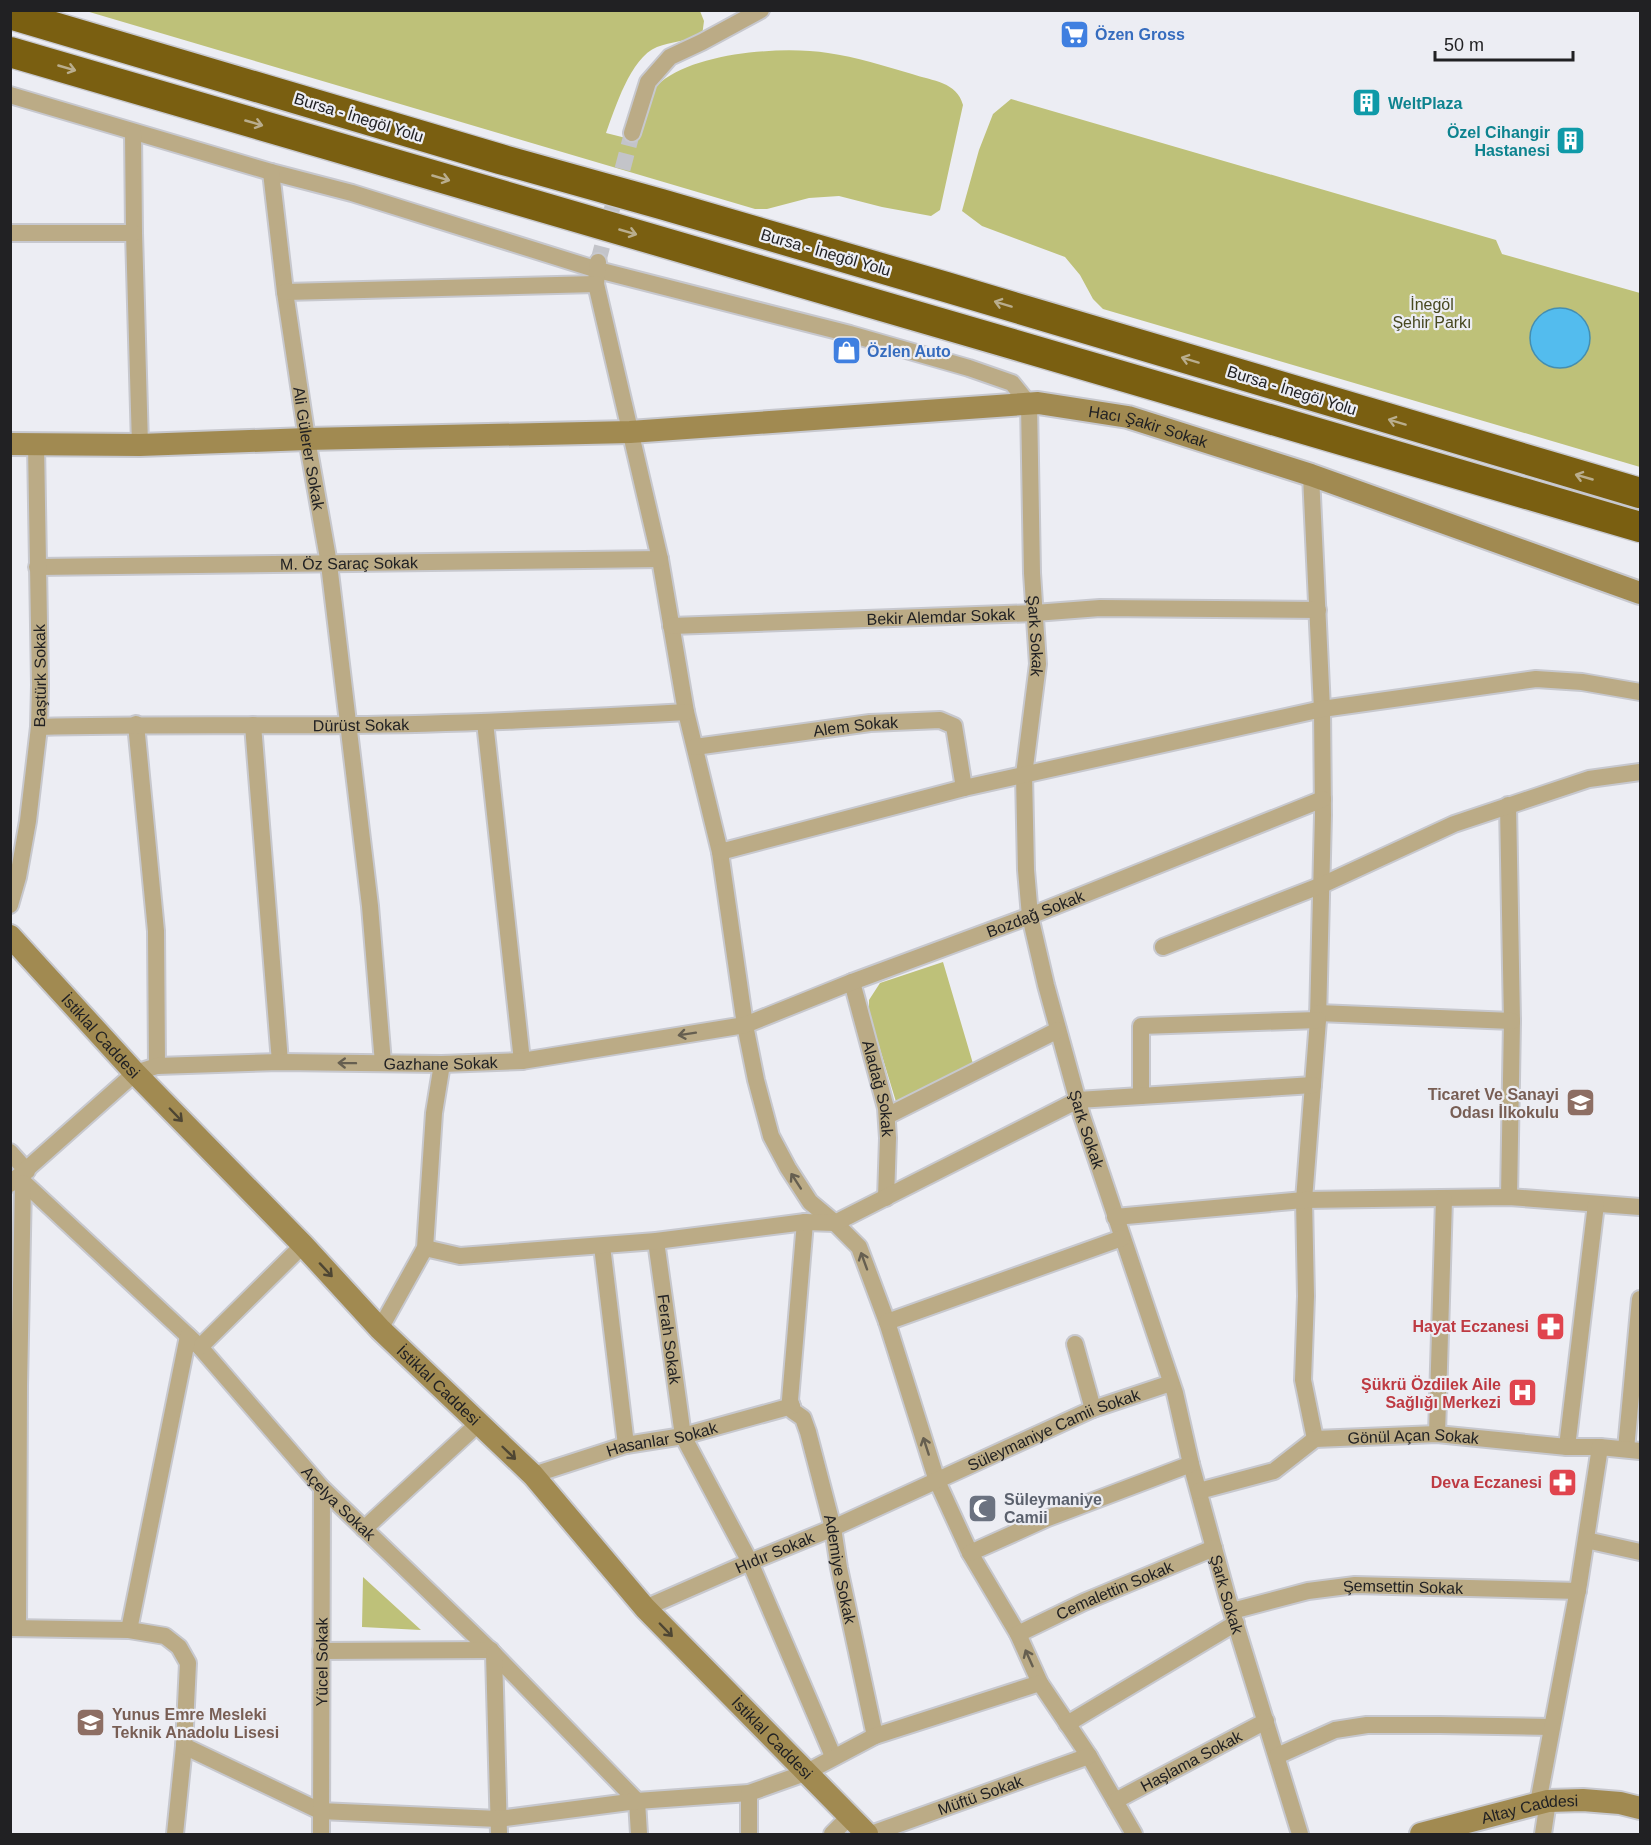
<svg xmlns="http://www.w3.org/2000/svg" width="1651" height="1845" viewBox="0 0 1651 1845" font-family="Helvetica,sans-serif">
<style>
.green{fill:#bec179}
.water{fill:#53bcee;stroke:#448eb1;stroke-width:1.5}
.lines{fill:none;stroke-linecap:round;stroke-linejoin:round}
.street-tunnel{stroke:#c3c4c9;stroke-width:16;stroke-dasharray:16 8;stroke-linecap:butt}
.street-casing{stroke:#c7c8ce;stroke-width:20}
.secondary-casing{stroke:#c7c8ce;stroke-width:26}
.highway-casing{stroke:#c7c8ce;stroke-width:33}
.street{stroke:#bbab86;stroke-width:16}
.secondary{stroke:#a18a51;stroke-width:22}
.highway{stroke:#7a5f11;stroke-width:30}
.oneway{stroke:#b9ad8d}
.oneway2{stroke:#665f50}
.oneway3{stroke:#4e4633}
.labels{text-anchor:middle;stroke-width:4.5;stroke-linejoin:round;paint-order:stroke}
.shop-label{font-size:16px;font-weight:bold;fill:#366cbe;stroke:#ecedf3;text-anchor:start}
.culture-label{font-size:16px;font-weight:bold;fill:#0d838f;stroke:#ecedf3;text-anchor:start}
.street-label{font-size:16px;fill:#212123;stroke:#ecedf3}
.park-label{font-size:16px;fill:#474820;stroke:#ecedf3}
.education-label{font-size:16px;font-weight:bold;fill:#785e54;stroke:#ecedf3;text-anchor:end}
.health-label{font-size:16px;font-weight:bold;fill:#be3a42;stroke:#ecedf3;text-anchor:end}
.worship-label{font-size:16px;font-weight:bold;fill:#5b616d;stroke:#ecedf3;text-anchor:start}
</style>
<rect width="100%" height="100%" fill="#ecedf3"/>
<path class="green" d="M86 11H700L704 21 702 36C687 40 671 42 657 47 630 58 615 109 606 133L634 140C640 121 645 95 661 82 697 52 783 46 828 53 856 57 885 66 912 74 933 81 957 82 963 105L940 210 931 216 882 207 839 196 809 198 767 209H755Z
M1011 99 1496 240 1502 254 1640 293V467L1103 309 1093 299 1080 275 1065 257 982 226 962 211 979 150 993 114Z
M943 962 974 1067 897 1105 869 1013V1000L880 983Z
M363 1577 421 1630 362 1627Z"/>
<path class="water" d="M1530 338a30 30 0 1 1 60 0a30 30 0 1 1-60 0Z"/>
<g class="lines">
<path class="street-tunnel" d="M598 262 632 133"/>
<defs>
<g id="street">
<path id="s1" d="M10 95 271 172 352 193 598 270 850 334 969 368 1012 383 1029 404 1032 573 1038 664 1024 775 1026 870 1030 916 1046 985 1082 1116 1175 1393 1191 1464 1227 1596 1300 1834"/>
<path d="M133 132 134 233 140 445"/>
<path d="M632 133 648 82 670 57 702 42 761 10"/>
<path id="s2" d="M271 172 285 292 307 439 329 564 370 906 383 1063"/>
<path d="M10 233H134"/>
<path d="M598 262 596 284 660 559 686 712 720 852 745 1025 756 1080 771 1136 788 1168 810 1202 835 1223 859 1247 887 1322 937 1481 970 1553 1018 1634 1040 1683 1089 1756 1134 1834"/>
<path d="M285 292 596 284"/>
<path d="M1311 475 1322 709 1323 815 1318 1020 1304 1200 1306 1296 1303 1380 1315 1439"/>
<path id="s3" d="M37 567 660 559"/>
<path id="s4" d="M671 626 1035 613 1100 608 1318 610"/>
<path d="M485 722 522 1061"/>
<path d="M136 724 156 931 157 1066"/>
<path d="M253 725 280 1062"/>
<path id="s5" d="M39 727C142 724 245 726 349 725 461 724 573 718 686 712"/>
<path id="s6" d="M695 747 870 723 940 720 954 726 964 788"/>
<path d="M1508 805 1512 1021 1509 1197"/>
<path d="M720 852 964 788 1322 709 1536 679 1582 682 1640 692"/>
<path id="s7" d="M10 905 18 877 28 821 39 727 40 685 36 444"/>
<path d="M1163 947 1322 885 1454 824 1589 779 1640 772"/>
<path id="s8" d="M852 982 886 1108 888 1138 886 1198"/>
<path d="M1318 1013 1512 1021"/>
<path d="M1141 1096V1026L1318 1020"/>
<path d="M887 1116 1058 1030"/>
<path d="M10 1152 27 1171"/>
<path id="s9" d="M18 1177 200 1347 322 1488 494 1654 637 1801 639 1834"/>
<path id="s10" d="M10 1184 135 1073 157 1066 280 1062 442 1064 522 1061 745 1025 852 982 1030 916 1323 799"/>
<path d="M1115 1217 1304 1200 1509 1197 1640 1207"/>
<path id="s11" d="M805 1222 790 1400 793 1411 803 1418 808 1432 833 1528 839 1568 875 1736"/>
<path id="s12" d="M656 1241 683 1436 750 1562 833 1756"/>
<path d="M602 1246 626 1445"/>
<path d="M425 1248 460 1256 656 1241 805 1222 835 1223 1078 1100 1313 1085"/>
<path d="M887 1322 1122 1238"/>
<path d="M380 1329 425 1248 434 1113 442 1064"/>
<path d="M1075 1344 1093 1409"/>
<path d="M200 1347 303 1245"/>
<path d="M1437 1434 1444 1199"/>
<path d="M1567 1447 1596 1204"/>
<path d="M1626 1449 1640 1299"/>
<path id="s13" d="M533 1475 626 1445 683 1436 792 1406"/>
<path id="s14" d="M1199 1491 1274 1471 1315 1439 1437 1434 1567 1447H1600L1640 1451"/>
<path d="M364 1529 479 1423"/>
<path d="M1586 1540 1640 1552"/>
<path d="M970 1553 1048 1518 1191 1464"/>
<path id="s15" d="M645 1608 750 1562 833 1528 1093 1409 1171 1383"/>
<path id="s16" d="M1232 1611 1308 1591 1355 1585 1578 1591"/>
<path d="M10 1628 129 1630 165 1636 179 1647 188 1663 184 1746 175 1834"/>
<path d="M18 1628 19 1386 23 1183"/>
<path d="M129 1630 188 1336"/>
<path id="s17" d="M1018 1634 1084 1602 1214 1548"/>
<path d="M321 1651 491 1650"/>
<path d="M494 1654 499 1834"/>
<path d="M1067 1724 1236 1623"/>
<path d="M184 1746 320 1811 498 1819 637 1801 749 1793 805 1773 875 1736 1040 1683"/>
<path d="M1277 1756 1335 1730 1367 1725H1440L1551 1727"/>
<path d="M749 1793V1834"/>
<path id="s18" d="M1115 1801 1266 1721"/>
<path d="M1538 1803 1579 1584 1600 1447"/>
<path id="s19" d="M321 1834 322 1488"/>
<path d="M832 1834 850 1816"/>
<path id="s20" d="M871 1834 1089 1756"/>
<path d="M1543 1834 1548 1801"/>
</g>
<g id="secondary">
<path id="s21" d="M10 444 140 445 307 439 630 432 1038 403 1128 417 1311 475 1640 593"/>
<path id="s22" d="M10 936 135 1073 303 1245 380 1329 533 1475 645 1608 867 1834"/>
<path id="s23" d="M1421 1834 1548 1801 1583 1800 1620 1803 1640 1808"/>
</g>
<path id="highway" d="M10 14 500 159 661 204 946 287 1640 493
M10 52 1640 527"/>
</defs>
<use href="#street" class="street-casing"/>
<use href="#secondary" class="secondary-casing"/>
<use href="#highway" class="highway-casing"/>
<use href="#street" class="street"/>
<use href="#secondary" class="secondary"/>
<use href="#highway" class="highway"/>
</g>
<defs><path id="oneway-shaft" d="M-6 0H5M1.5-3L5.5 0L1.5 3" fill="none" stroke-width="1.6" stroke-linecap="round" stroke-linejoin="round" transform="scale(1.5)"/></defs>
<g class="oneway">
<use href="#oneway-shaft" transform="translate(67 68) rotate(16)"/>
<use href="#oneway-shaft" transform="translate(254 123) rotate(16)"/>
<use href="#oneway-shaft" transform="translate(441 178) rotate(16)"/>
<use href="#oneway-shaft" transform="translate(628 232) rotate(16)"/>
<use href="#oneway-shaft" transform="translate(1003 304) rotate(-163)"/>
<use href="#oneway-shaft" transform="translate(1190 360) rotate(-163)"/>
<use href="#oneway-shaft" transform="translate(1397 422) rotate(-163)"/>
<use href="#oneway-shaft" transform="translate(1584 477) rotate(-164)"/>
</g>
<g class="oneway2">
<use href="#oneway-shaft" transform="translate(687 1034) rotate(171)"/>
<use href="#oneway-shaft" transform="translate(347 1063) rotate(-179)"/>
<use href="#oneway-shaft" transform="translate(796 1181) rotate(-123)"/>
<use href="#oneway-shaft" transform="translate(864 1261) rotate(-110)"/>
<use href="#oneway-shaft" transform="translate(926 1446) rotate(-108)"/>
<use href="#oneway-shaft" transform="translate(1029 1658) rotate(-114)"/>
</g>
<g class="oneway3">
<use href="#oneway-shaft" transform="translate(176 1115) rotate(46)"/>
<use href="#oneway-shaft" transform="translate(326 1270) rotate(47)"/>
<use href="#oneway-shaft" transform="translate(509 1453) rotate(44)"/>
<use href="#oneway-shaft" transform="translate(666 1630) rotate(46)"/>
</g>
<defs>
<symbol id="supermarket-square" viewBox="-11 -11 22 22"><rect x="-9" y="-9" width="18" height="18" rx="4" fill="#3f7fe0" stroke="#ecedf3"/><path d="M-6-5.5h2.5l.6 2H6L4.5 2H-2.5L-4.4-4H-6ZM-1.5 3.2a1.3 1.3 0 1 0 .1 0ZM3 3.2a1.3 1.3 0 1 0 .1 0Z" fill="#fff"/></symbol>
<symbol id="building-square" viewBox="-11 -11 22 22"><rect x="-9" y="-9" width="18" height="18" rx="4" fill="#0f9aa8" stroke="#ecedf3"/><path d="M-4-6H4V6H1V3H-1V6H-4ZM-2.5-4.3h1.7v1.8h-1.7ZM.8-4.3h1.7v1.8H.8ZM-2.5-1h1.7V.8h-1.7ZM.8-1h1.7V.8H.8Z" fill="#fff"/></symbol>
<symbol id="shop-square" viewBox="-11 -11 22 22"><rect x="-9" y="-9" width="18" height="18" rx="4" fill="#3f7fe0" stroke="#ecedf3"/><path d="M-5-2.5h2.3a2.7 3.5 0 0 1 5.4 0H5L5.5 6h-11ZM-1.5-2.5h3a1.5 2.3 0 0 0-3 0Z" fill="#fff"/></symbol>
<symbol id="school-square" viewBox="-11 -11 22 22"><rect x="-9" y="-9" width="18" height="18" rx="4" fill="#8d6e63" stroke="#ecedf3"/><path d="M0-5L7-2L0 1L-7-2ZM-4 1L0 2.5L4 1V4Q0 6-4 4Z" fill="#fff"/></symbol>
<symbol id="pharmacy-square" viewBox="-11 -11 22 22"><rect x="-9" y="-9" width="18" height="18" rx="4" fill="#e0444e" stroke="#ecedf3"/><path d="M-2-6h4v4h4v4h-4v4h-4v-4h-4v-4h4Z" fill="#fff"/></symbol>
<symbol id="hospital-square" viewBox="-11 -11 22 22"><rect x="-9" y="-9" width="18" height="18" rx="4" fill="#e0444e" stroke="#ecedf3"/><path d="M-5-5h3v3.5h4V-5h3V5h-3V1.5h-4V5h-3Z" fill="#fff"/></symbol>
<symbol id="mosque-square" viewBox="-11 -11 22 22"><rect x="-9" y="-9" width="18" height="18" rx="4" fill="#6b7280" stroke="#ecedf3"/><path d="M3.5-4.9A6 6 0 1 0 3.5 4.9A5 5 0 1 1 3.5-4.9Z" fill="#fff"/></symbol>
</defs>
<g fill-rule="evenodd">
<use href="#supermarket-square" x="1058" y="18" width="33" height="33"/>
<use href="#building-square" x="1350" y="86" width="33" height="33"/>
<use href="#building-square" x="1554" y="124" width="33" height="33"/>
<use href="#shop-square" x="830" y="334" width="33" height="33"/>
<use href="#school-square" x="1564" y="1086" width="33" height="33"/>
<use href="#pharmacy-square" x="1534" y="1310" width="33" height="33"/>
<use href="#hospital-square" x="1506" y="1376" width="33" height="33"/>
<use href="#pharmacy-square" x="1546" y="1466" width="33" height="33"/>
<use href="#mosque-square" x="966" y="1492" width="33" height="33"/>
<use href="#school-square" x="74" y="1706" width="33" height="33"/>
</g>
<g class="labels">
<g class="shop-label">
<text x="1095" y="40">Özen Gross</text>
<text x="867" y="357">Özlen Auto</text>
</g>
<g class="culture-label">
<text x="1388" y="109">WeltPlaza</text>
<text x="1550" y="138" text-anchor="end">Özel Cihangir<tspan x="1550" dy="18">Hastanesi</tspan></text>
</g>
<g class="street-label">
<text transform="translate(359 117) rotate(17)" y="6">Bursa - İnegöl Yolu</text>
<text transform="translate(826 252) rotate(16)" y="6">Bursa - İnegöl Yolu</text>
<text transform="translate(1292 390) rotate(17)" y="6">Bursa - İnegöl Yolu</text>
<text dy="6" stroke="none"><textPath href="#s21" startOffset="1142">Hacı Şakir Sokak</textPath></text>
<text dy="6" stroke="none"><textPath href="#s2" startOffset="279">Ali Gülerer Sokak</textPath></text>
<text dy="6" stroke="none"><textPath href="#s3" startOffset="312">M. Öz Saraç Sokak</textPath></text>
<text dy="6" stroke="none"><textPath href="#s4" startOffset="270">Bekir Alemdar Sokak</textPath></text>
<text dy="6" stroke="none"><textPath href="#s1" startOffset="1302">Şark Sokak</textPath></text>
<text dy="6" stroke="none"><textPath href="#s7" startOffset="232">Baştürk Sokak</textPath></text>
<text dy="6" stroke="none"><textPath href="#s5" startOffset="322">Dürüst Sokak</textPath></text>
<text dy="6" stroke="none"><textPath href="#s6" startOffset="162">Alem Sokak</textPath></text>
<text dy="6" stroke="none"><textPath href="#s10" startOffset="1092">Bozdağ Sokak</textPath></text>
<text dy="6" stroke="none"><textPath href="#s22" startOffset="135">İstiklal Caddesi</textPath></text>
<text dy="6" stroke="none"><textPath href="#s10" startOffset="474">Gazhane Sokak</textPath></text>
<text dy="6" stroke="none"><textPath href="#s8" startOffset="110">Aladağ Sokak</textPath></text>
<text dy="6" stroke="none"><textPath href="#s1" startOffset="1804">Şark Sokak</textPath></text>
<text dy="6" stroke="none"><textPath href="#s12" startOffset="99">Ferah Sokak</textPath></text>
<text dy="6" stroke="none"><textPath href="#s22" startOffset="621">İstiklal Caddesi</textPath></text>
<text dy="6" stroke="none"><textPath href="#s15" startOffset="446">Süleymaniye Camii Sokak</textPath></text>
<text dy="6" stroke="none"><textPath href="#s13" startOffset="134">Hasanlar Sokak</textPath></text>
<text dy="6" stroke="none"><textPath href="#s14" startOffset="228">Gönül Açan Sokak</textPath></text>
<text dy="6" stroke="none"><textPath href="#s9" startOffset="458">Açelya Sokak</textPath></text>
<text dy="6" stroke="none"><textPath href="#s15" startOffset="141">Hıdır Sokak</textPath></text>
<text dy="6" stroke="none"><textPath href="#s11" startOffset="358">Ademiye Sokak</textPath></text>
<text dy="6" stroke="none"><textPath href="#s16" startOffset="174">Şemsettin Sokak</textPath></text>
<text dy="6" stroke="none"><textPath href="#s17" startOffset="106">Cemalettin Sokak</textPath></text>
<text dy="6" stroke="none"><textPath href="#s1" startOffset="2290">Şark Sokak</textPath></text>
<text dy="6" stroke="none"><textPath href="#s19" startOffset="172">Yücel Sokak</textPath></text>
<text dy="6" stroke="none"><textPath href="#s22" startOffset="1107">İstiklal Caddesi</textPath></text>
<text dy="6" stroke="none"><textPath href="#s18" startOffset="86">Haşlama Sokak</textPath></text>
<text dy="6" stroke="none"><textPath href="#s20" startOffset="116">Müftü Sokak</textPath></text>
<text dy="6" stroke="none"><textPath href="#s23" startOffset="112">Altay Caddesi</textPath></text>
</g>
<g class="park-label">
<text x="1432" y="310">İnegöl<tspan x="1432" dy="18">Şehir Parkı</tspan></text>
</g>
<g class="education-label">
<text x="1559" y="1100">Ticaret Ve Sanayi<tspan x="1559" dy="18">Odası İlkokulu</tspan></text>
<text x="112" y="1720" text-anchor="start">Yunus Emre Mesleki<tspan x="112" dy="18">Teknik Anadolu Lisesi</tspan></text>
</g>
<g class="health-label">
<text x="1529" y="1332">Hayat Eczanesi</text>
<text x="1501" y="1390">Şükrü Özdilek Aile<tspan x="1501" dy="18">Sağlığı Merkezi</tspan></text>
<text x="1542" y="1488">Deva Eczanesi</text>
</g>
<g class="worship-label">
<text x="1004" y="1505">Süleymaniye<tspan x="1004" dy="18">Camii</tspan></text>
</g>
</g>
<rect width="1651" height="1845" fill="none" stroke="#212123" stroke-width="24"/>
<path d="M1435 51v9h138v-9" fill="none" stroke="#212123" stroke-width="3"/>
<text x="1444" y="51" font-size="18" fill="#212123" stroke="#ecedf3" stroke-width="4.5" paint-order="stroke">50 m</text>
</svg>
